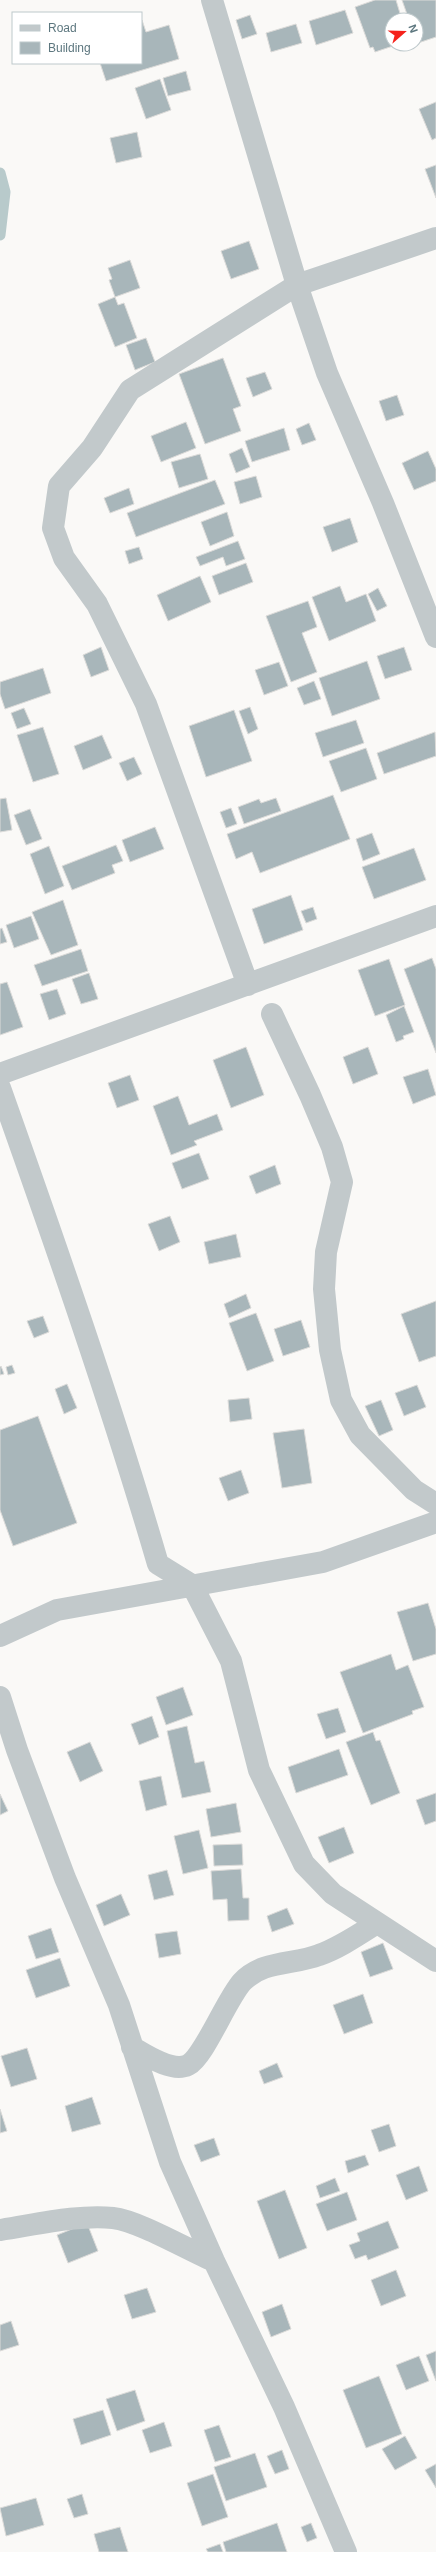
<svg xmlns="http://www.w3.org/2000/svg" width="436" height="2552" viewBox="0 0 436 2552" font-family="Helvetica,sans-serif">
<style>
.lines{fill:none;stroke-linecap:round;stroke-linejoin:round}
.stream{stroke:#b8cacb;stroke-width:11}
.building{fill:#a8b6ba;stroke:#dcdbd9}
.street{stroke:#c2c9cb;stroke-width:22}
</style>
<rect width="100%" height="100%" fill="#faf9f7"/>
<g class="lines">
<path class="stream" d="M0 173 5 192 0 235"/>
</g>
<path class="building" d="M375 0H396L402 20H392V44H399L375 52 373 47 370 48 355 7Z
M402 0H436V37L418 43 416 20H409Z
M345 10 353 33 316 45 309 21Z
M250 15 257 34 242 39 236 20Z
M142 20 146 32 169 25 179 59 106 81 100 63H141Z
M296 24 302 43 271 52 266 33Z
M186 71 191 90 168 96 163 78Z
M160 79 171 110 146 119 135 88Z
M436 102V138L432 140 419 109Z
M137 132 142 157 116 163 110 138Z
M436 165V198L425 169Z
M249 241 259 269 231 279 221 251Z
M130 260 140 288 115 297 109 280 112 279 108 268Z
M115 297 118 305 124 303 137 338 115 347 98 304Z
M146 338 155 362 135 370 126 345Z
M223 358 241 406 233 409 241 431 205 444 179 374Z
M265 372 272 389 253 397 246 378Z
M397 395 404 415 386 421 379 401Z
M186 422 196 448 161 462 151 436Z
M309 423 316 440 302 445 296 429Z
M284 428 290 450 252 462 245 441Z
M242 448 250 467 236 473 229 454Z
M428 451 436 469V481L414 490 402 463Z
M200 454 208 479 179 488 171 462Z
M256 476 262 497 240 504 234 482Z
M215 480 225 504 136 537 127 513Z
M129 488 134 504 110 513 104 498Z
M227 512 234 536 210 546 201 522Z
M350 518 358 542 332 552 323 527Z
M238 541 245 559 226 566 223 557 200 566 196 557Z
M139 547 143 559 129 564 125 551Z
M246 563 253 582 219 595 212 576Z
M200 576 211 602 168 621 157 595Z
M340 586 346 602 366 594 376 621 329 641 312 597Z
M378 588 387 606 377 611 368 594Z
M308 601 317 627 302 633 317 672 291 682 266 616Z
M101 647 109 670 91 677 83 655Z
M404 647 412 670 385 679 377 656Z
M367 661 380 699 332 716 319 678Z
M279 662 288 686 264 695 255 670Z
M43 668 51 693 5 709 0 694V682Z
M314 681 321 699 304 705 297 688Z
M250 707 258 729 248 734 239 711Z
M24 708 31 724 17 729 11 713Z
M234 710 252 761 206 777 189 726Z
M356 720 364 743 323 757 315 733Z
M43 727 59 774 33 782 17 735Z
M435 732 436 756 384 774 377 753Z
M102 735 112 758 83 770 74 746Z
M366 748 377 779 341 792 329 761Z
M134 757 142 774 127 781 119 763Z
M333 795 350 839 260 873 252 852 236 859 227 834Z
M6 798 12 830 0 832V799Z
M276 798 281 811 244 824 238 807 259 799 261 803Z
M231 808 237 824 226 828 220 812Z
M30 809 42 839 26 845 14 815Z
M155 827 164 849 130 862 122 840Z
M372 833 380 854 363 861 356 839Z
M116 845 123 861 112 865 115 873 72 890 62 866Z
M49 846 64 886 45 894 30 854Z
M414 848 426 880 374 899 362 867Z
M291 895 303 930 264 944 252 909Z
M63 900 78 945 51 955 32 912Z
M313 907 317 919 306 923 301 911Z
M31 916 39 939 14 948 6 925Z
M2 928 7 942 0 944V929Z
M81 949 88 971 42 986 34 965Z
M432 958 436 969V1053L404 969Z
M389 959 405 1005 375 1016 358 970Z
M89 973 98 999 81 1004 72 979Z
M7 982 23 1027 0 1035V984Z
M57 989 66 1014 49 1020 40 994Z
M404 1006 414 1032 403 1036 404 1039 396 1042 386 1015Z
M246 1047 264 1095 231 1108 213 1060Z
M368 1047 378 1074 353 1084 343 1057Z
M428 1069 436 1095 413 1104 403 1077Z
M130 1075 139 1100 117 1108 108 1083Z
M178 1096 189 1125 217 1114 223 1130 194 1141 197 1145 171 1155 153 1106Z
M199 1153 209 1179 182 1189 172 1163Z
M275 1165 281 1184 256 1194 249 1176Z
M170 1216 180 1242 159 1251 148 1224Z
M236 1234 241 1257 209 1264 204 1242Z
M246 1294 251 1308 229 1318 224 1304Z
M436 1301V1356L419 1362 401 1314Z
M256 1313 274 1361 247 1371 229 1323Z
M43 1316 49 1332 34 1338 27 1321Z
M301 1320 310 1347 283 1356 274 1329Z
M12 1365 15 1373 8 1375 6 1367Z
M1 1366 4 1374 0 1375V1367Z
M67 1384 77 1408 64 1414 55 1389Z
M417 1385 426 1407 404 1416 395 1393Z
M249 1398 252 1419 230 1422 228 1400Z
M381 1400 393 1430 379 1436 365 1406Z
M38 1416 77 1523 13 1546 0 1510V1430Z
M304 1429 312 1483 282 1488 273 1433Z
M241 1470 249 1493 228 1501 219 1478Z
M428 1603 436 1629V1654L413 1661 397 1612Z
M391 1654 396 1670 408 1665 424 1707 412 1711 413 1714 363 1733 340 1672Z
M183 1687 193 1715 166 1725 156 1697Z
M338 1708 346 1732 326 1739 317 1714Z
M152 1716 159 1737 139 1745 131 1724Z
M187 1726 195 1763 204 1761 211 1792 182 1798 167 1731Z
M373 1732 376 1741 380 1740 400 1793 371 1805 346 1742Z
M90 1742 103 1771 80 1782 67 1752Z
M339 1749 348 1775 296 1793 288 1767Z
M161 1776 167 1805 146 1811 139 1781Z
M436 1793V1821L425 1825 416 1800Z
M0 1794 8 1811 0 1815Z
M236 1803 241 1832 211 1837 206 1809Z
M344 1827 354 1853 329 1863 318 1837Z
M199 1830 208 1868 183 1874 174 1836Z
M242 1844 243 1865 214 1866 213 1845Z
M241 1869 243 1898H249V1920L228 1921 227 1899 213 1900 211 1871Z
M167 1870 174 1895 154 1900 148 1875Z
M121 1894 130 1915 104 1926 96 1905Z
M287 1908 294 1924 272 1932 267 1916Z
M51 1928 59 1952 36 1959 28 1936Z
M177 1931 181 1954 159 1958 155 1934Z
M383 1943 393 1969 370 1977 361 1952Z
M60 1958 70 1986 36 1998 26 1970Z
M363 1994 373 2023 344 2034 333 2005Z
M27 2048 37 2079 11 2087 1 2056Z
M277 2063 283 2077 264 2084 259 2071Z
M92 2097 101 2124 72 2132 65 2106Z
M0 2109 7 2131 0 2133Z
M389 2124 396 2146 379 2152 371 2130Z
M214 2138 220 2155 201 2162 194 2145Z
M365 2155 369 2165 348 2173 345 2161Z
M419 2166 428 2191 406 2200 396 2175Z
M335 2178 340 2191 320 2198 316 2186Z
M285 2190 307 2248 279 2259 257 2201Z
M347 2192 357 2220 327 2231 316 2204Z
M388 2221 399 2248 368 2260 366 2255 355 2259 349 2245 360 2241 357 2233Z
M87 2223 98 2251 68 2263 57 2235Z
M396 2270 406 2296 381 2306 371 2280Z
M147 2288 156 2312 132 2319 124 2295Z
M282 2304 291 2329 271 2337 262 2312Z
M11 2321 19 2345 0 2351V2325Z
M436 2351V2381L426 2355Z
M419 2356 429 2381 406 2390 396 2365Z
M379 2376 402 2434 366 2448 343 2390Z
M135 2390 145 2421 117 2431 106 2399Z
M103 2410 111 2435 81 2445 73 2419Z
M164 2422 172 2446 150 2453 142 2430Z
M219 2425 231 2457 215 2462 204 2430Z
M405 2436 417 2458 395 2470 382 2449Z
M282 2450 289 2469 275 2474 267 2456Z
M255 2453 267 2487 226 2501 214 2467Z
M436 2464V2488L425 2470Z
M213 2474 228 2517 202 2526 187 2483Z
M82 2494 88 2514 74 2518 67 2499Z
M36 2498 44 2525 6 2536 0 2508Z
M277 2523 287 2552H226L223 2542Z
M311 2523 317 2538 307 2542 301 2527Z
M120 2527 128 2552H99L94 2534Z
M220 2544 223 2552H208L206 2549Z"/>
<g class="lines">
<path class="street" d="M212 0 297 285 436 238
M248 985 146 704 97 604 64 558 53 528 59 486 92 448 130 390 297 285 327 373 383 503 436 637
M272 1014 310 1095 332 1147 342 1182 326 1252 324 1289 330 1350 341 1400 360 1435 414 1490 436 1504
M0 1074 436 916
M0 1088C56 1246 111 1403 158 1564L192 1585 231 1661 259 1770 304 1864 333 1894 436 1961
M0 1636 57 1610 323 1562 436 1522
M0 1697 17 1750 65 1878 119 2005 170 2162 214 2261 284 2407 346 2552
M132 2047C146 2055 172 2073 188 2065 204 2057 226 2000 242 1982 263 1960 293 1965 319 1955 339 1948 358 1935 377 1923
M0 2230C34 2225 79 2214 113 2218 139 2221 188 2250 214 2261"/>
</g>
<rect x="12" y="12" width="130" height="52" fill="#ffffff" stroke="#bec9cc"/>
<rect x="20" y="25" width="20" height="6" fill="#c2c9cb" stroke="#bec9cc"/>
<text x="48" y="32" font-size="12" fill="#5d777f">Road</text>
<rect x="20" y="42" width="20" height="12" fill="#a8b6ba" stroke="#bec9cc"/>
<text x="48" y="52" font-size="12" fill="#5d777f">Building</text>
<g transform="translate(404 32) rotate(70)"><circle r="19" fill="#ffffff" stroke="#bec9cc"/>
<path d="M0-3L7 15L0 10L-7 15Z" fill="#f5221c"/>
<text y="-6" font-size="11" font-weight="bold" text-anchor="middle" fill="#5d777f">N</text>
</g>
</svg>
